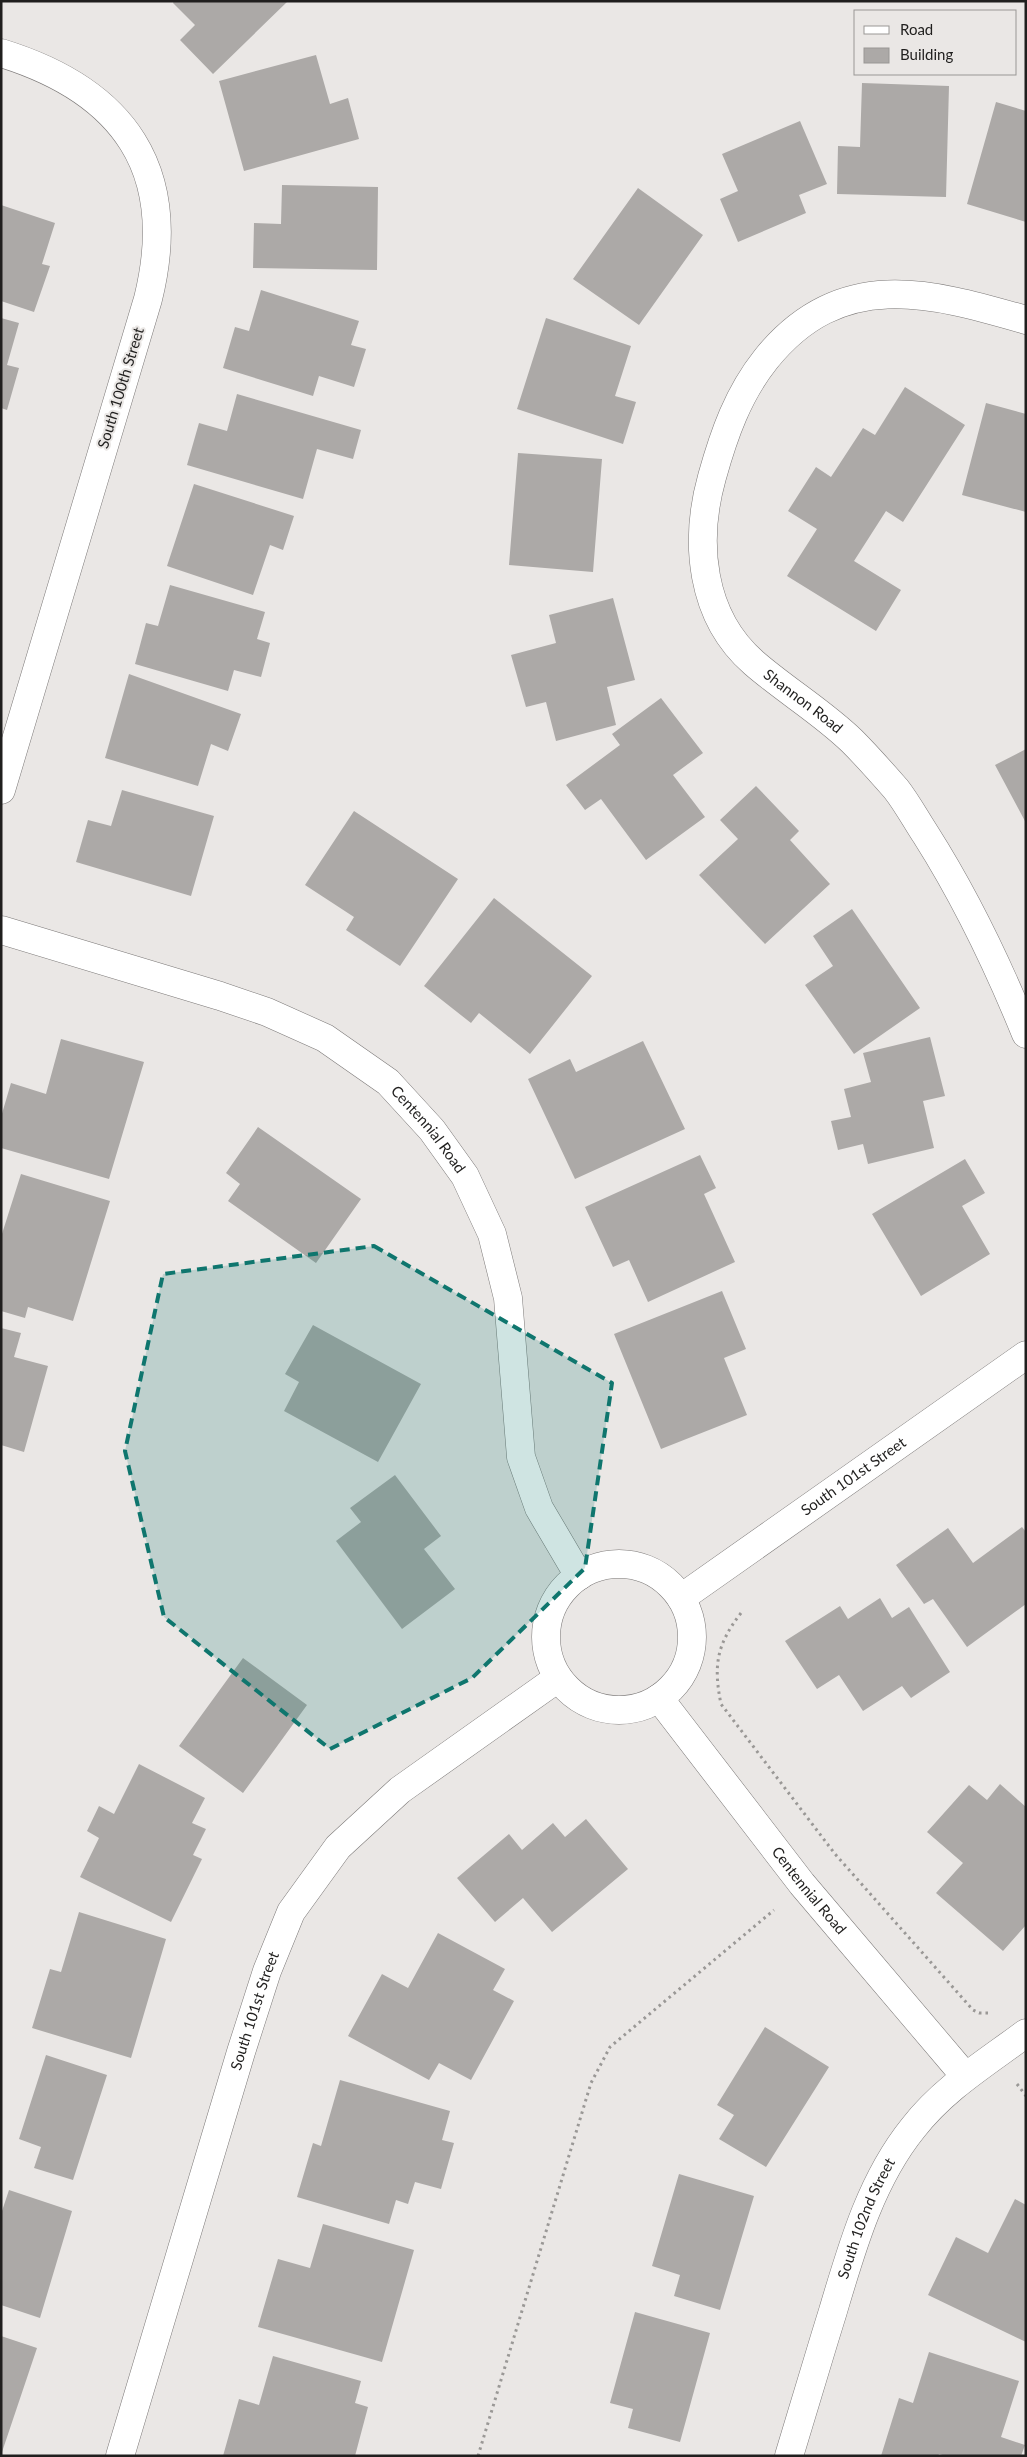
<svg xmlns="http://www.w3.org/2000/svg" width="1027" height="2457" viewBox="0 0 1027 2457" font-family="Lato,sans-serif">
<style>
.building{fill:#aca9a7}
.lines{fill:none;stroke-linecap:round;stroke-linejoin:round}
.minor-casing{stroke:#7c7978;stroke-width:29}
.path{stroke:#9a9896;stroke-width:3;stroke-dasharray:2.5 4;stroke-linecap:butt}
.minor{stroke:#fff;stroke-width:28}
.marked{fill:#0f766e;fill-opacity:0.2;stroke:#0f766e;stroke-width:4;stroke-dasharray:10 6;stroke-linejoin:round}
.labels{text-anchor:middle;stroke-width:4;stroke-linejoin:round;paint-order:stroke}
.street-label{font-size:15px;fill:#201f1e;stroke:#eae7e5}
</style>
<rect width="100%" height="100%" fill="#eae7e5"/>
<path class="building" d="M174 1H288L213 74 180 40 195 25 173 3Z
M316 55 330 104 348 98 359 139 244 171 219 81Z
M862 83 949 86 946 197 837 194 838 146 860 147Z
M996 102 1026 111V222L967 204Z
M800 121 827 184 799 195 806 213 738 242 720 199 738 191 722 154Z
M282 185 378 187 377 270 253 268 254 223 281 224Z
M638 188 703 235 639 325 573 279Z
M1 205 55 223 42 264 50 266 34 312 1 301Z
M261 290 359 321 351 345 366 349 354 387 319 376 313 396 223 368 235 327 249 331Z
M1 318 19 323 7 365 19 368 7 410 1 408Z
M546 318 631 346 615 396 636 402 623 444 517 409Z
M905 387 965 425 903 522 886 511 854 561 901 590 876 631 787 576 817 529 788 511 816 467 831 477 863 428 875 435Z
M237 394 361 430 353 459 317 449 303 499 187 465 199 423 227 431Z
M986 403 1026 414V512L962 495Z
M518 453 602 459 593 572 509 565Z
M194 484 294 516 283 550 270 545 253 595 167 566Z
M170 585 265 612 257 639 270 643 261 677 234 670 228 691 135 664 146 623 158 626Z
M613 598 635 680 607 687 616 725 556 741 546 702 526 707 511 655 556 643 549 615Z
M129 674 241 714 228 751 211 744 198 786 105 758Z
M661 698 703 753 673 775 705 817 646 860 601 799 585 810 566 785 620 745 612 734Z
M1026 749V823L995 765Z
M756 786 799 831 790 840 830 884 765 944 699 875 738 839 720 820Z
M122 790 214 816 191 896 76 862 88 820 111 826Z
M354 811 458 879 400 966 346 930 354 917 305 885Z
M494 898 592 976 530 1054 479 1013 471 1023 424 986Z
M852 909 920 1008 854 1054 805 985 833 966 813 936Z
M930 1037 945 1096 923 1101 934 1148 868 1164 863 1144 838 1150 831 1121 851 1117 844 1089 871 1082 863 1053Z
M61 1039 144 1062 109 1179 1 1148V1117L11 1083 46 1094Z
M643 1041 685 1129 575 1179 528 1079 570 1059 576 1072Z
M258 1127 361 1199 316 1263 228 1201 240 1184 226 1173Z
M700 1155 716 1188 704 1194 735 1262 648 1302 629 1260 613 1267 585 1207Z
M965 1159 985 1193 962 1206 990 1254 921 1296 872 1214Z
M21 1174 110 1201 73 1321 28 1307 25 1318 1 1311V1237Z
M722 1291 746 1349 724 1358 747 1415 661 1449 614 1334Z
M313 1325 421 1384 378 1462 284 1411 299 1382 285 1374Z
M1 1328 21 1333 14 1357 48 1366 24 1452 1 1445Z
M395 1475 441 1536 424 1549 455 1589 402 1629 336 1541 361 1522 350 1508Z
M1022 1527 1026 1532V1604L967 1647 933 1599 924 1604 896 1565 948 1528 973 1563Z
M880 1598 892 1618 909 1607 950 1672 911 1698 902 1686 863 1711 839 1675 817 1689 785 1641 840 1606 848 1619Z
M243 1658 307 1705 243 1793 179 1746Z
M139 1764 205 1798 192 1823 206 1829 193 1855 202 1859 171 1922 80 1877 99 1838 87 1831 99 1806 114 1814Z
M1000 1784 1026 1807V1925L1003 1951 936 1893 963 1863 927 1832 969 1785 987 1800Z
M586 1819 628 1869 552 1932 523 1898 495 1922 457 1878 509 1834 522 1850 553 1823 565 1837Z
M79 1912 166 1939 131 2058 32 2028 50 1969 61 1972Z
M438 1933 505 1969 493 1990 514 2001 471 2080 439 2063 429 2080 348 2036 382 1974 408 1988Z
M765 2027 829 2067 766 2167 719 2139 734 2115 717 2105Z
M46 2055 107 2075 73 2180 34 2168 41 2147 19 2139Z
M340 2080 450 2111 442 2140 454 2143 441 2189 415 2182 408 2204 396 2200 389 2224 297 2197 313 2143 321 2146Z
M679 2174 754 2196 720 2310 674 2296 680 2275 652 2266Z
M9 2190 72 2211 40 2318 1 2305V2214Z
M1015 2199 1026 2205V2342L928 2295 956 2237 988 2253Z
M323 2224 414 2250 382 2362 258 2327 278 2259 310 2268Z
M635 2312 710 2333 680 2442 628 2428 633 2409 610 2403Z
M1 2336 37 2348 2 2452H1Z
M929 2352 1019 2381 1001 2437 1025 2445 1021 2456H946L939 2454 938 2456H881L899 2398 913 2403Z
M273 2356 361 2381 355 2403 368 2407 355 2456H223L239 2399 259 2405Z"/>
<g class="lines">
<defs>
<g id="minor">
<path d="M1 53C124 91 180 170 148 299L1 790"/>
<path id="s1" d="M1026 320C929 292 840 267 766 359 738 394 724 434 712 477 694 541 700 616 754 663 785 690 822 712 852 741 867 756 882 773 896 789 907 803 916 820 926 835 966 898 998 965 1026 1034"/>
<path id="s2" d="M1 930 220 996 267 1012 325 1038 388 1082 432 1130 465 1176 492 1234 508 1298 521 1457 539 1508 579 1576"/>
<circle cx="619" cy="1637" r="73"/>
<path id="s3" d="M681 1598 1026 1355"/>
<path id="s4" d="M659 1698 802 1884 965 2076"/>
<path id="s5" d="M120 2456 241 2052 267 1971 291 1912 338 1847 400 1790 558 1678"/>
<path id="s6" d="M789 2456C804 2407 818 2359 833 2311 852 2247 871 2180 913 2128 944 2088 986 2063 1026 2033"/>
</g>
</defs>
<use href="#minor" class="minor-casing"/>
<path class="path" d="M741 1613C717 1644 713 1665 721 1704L835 1854 973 2010 979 2013H991
M1017 2084 1026 2096
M478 2456 591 2083 610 2047 774 1910"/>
<use href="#minor" class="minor"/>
</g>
<path class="marked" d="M374 1246 612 1383 585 1568 472 1678 330 1749 164 1617 125 1451 163 1274Z"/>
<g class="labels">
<g class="street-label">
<text transform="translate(121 388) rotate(-73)" y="5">South 100th Street</text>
<text dy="5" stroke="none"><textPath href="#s1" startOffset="678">Shannon Road</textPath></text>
<text dy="5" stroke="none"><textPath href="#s2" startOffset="481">Centennial Road</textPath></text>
<text dy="5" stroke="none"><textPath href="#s3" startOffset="211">South 101st Street</textPath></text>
<text dy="5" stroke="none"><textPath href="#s4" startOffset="244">Centennial Road</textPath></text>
<text dy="5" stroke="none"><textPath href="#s5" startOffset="465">South 101st Street</textPath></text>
<text dy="5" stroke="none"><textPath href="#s6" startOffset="250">South 102nd Street</textPath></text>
</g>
</g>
<rect width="1027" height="2457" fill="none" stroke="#201f1e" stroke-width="5"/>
<rect x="854" y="10" width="162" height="65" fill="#eae7e5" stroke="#999795"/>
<rect x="864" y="26" width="25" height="8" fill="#ffffff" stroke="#999795"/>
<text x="900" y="35" font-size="15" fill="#201f1e">Road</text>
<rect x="864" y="48" width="25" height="15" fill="#aca9a7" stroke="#999795"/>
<text x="900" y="60" font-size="15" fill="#201f1e">Building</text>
</svg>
